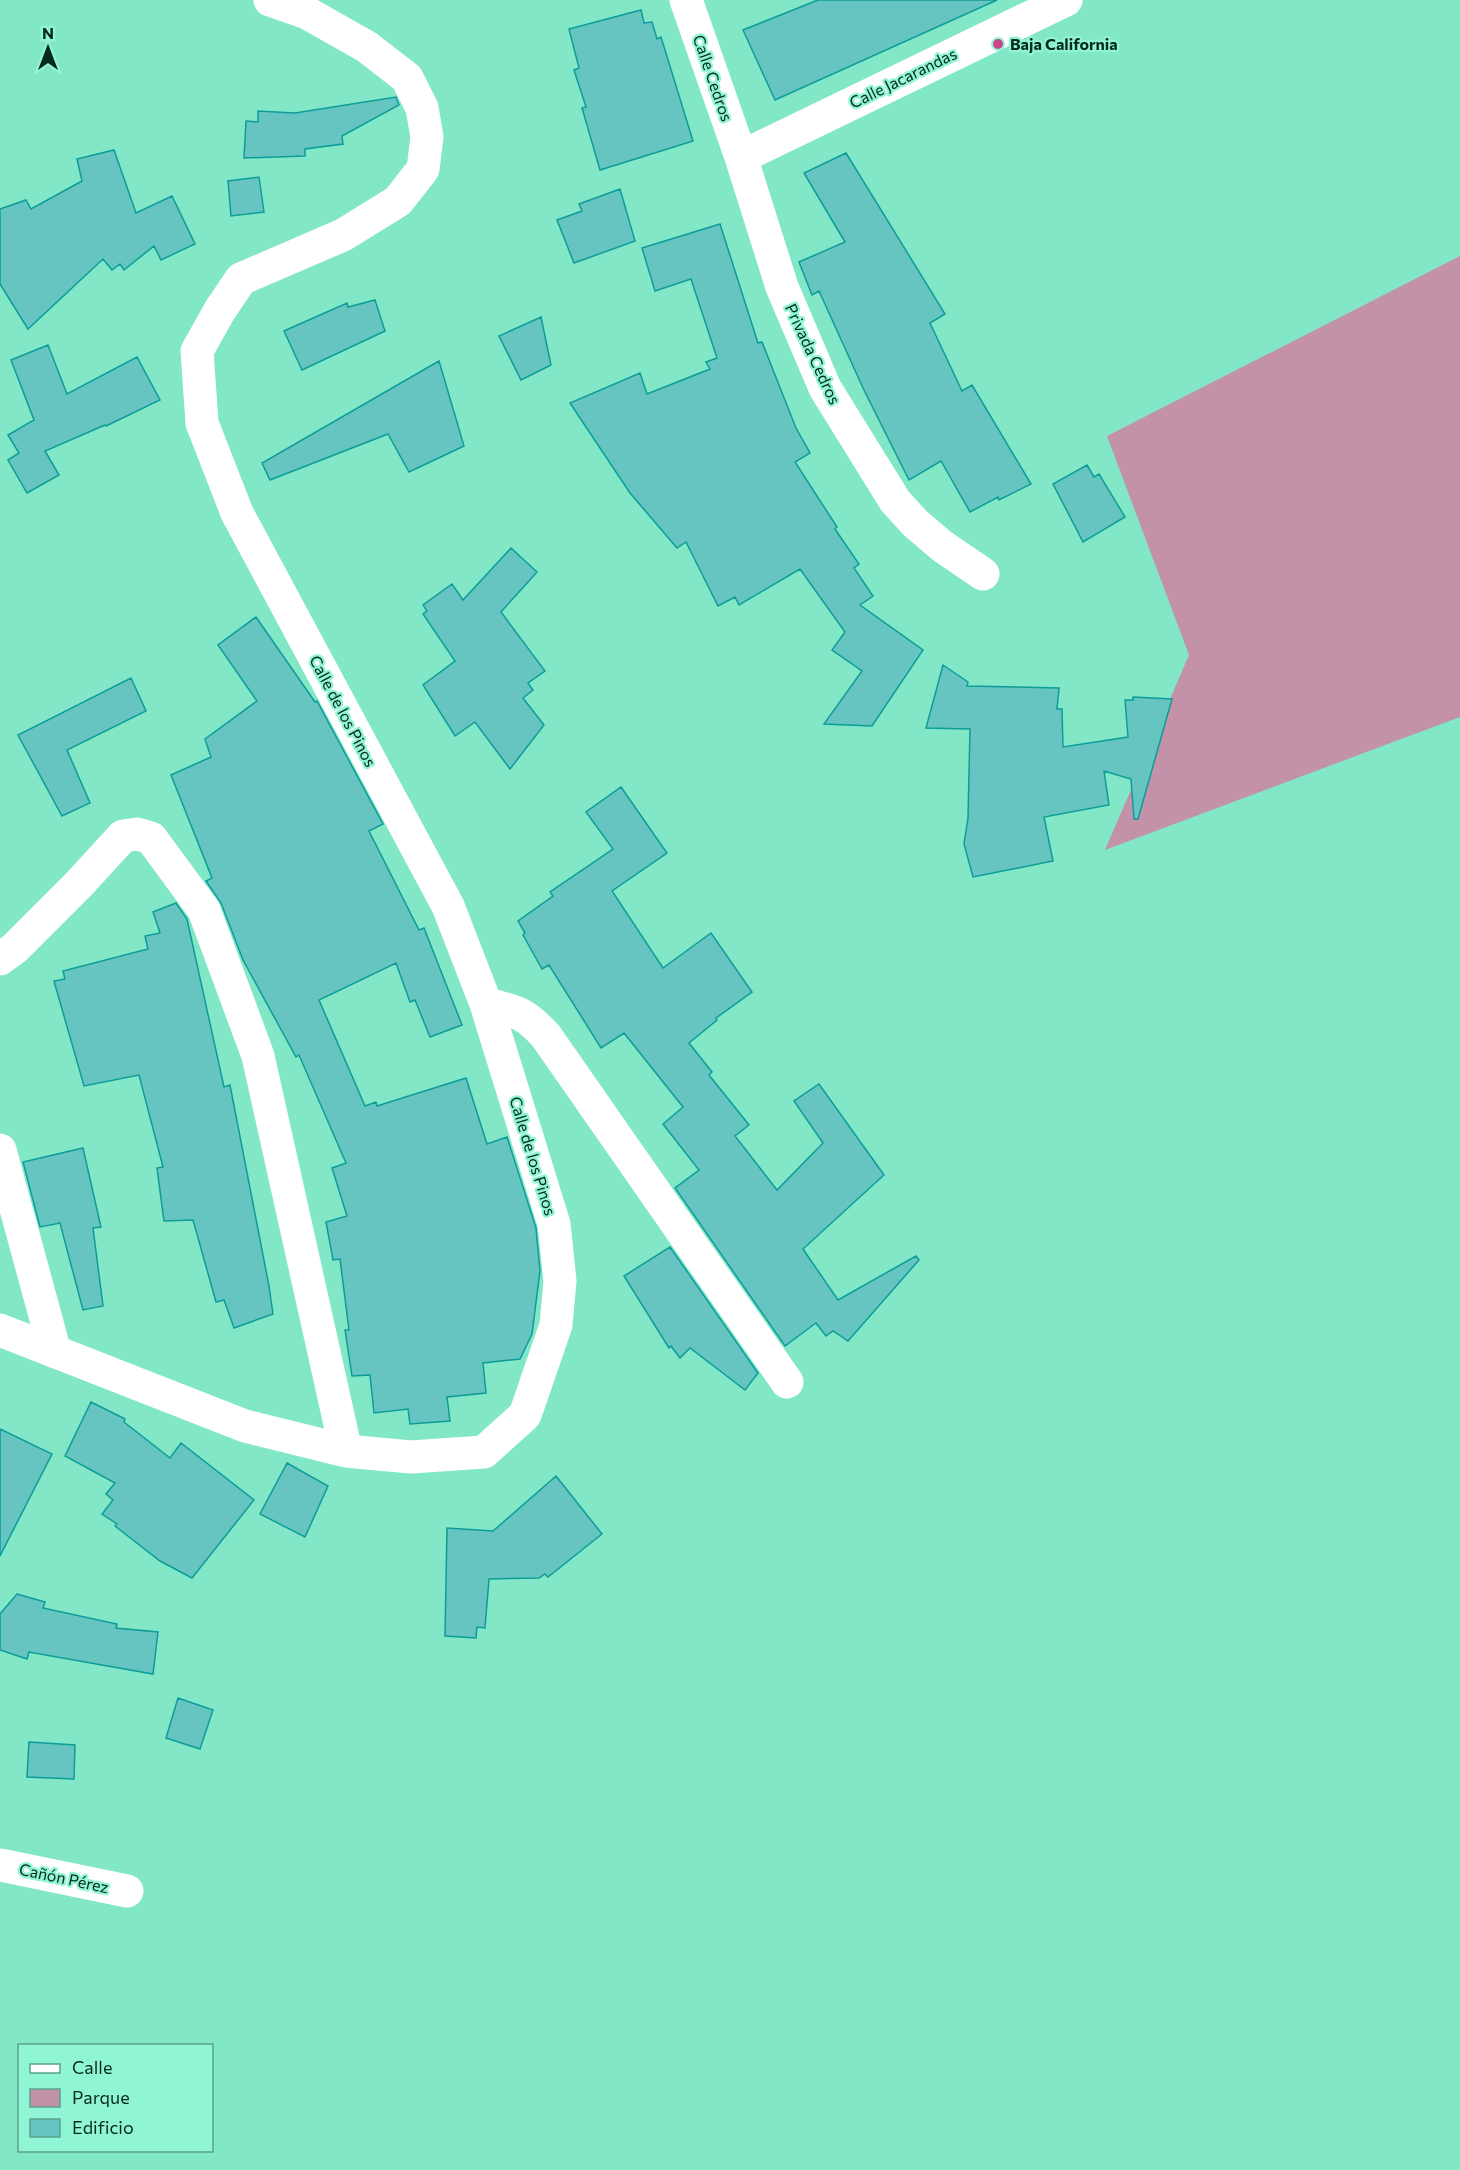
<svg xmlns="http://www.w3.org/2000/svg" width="1460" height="2170" viewBox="0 0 1460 2170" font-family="Commissioner,sans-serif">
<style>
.green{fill:#c492a8}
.building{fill:#66c5c0;stroke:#0c9d98;stroke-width:1.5}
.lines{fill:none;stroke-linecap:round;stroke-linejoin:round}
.street{stroke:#fff;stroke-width:33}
.poi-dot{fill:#c8458b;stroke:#90f5d4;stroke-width:2}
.labels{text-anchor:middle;stroke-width:4.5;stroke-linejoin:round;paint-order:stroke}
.poi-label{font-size:16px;font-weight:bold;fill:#072920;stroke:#90f5d4;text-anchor:start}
.street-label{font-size:16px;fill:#072920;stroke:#90f5d4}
</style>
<rect width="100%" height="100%" fill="#82e7c7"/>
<path class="green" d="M1460 256V717L1105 850 1189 655 1107 436Z"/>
<path class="building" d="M818 0H997L775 100 743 30Z
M641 10 644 23 652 22 657 39 661 37 693 141 600 170 582 108 586 107 574 70 579 68 569 29Z
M396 97 399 105 342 136 343 144 305 149V156L244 158 246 121 258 122V111L295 113Z
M114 150 136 213 172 196 195 244 161 260 154 246 124 270 120 264 112 270 103 259 28 329 0 284V209L26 200 31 209 82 181 77 159Z
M846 153 945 314 930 323 962 391 972 385 1031 484 999 500 998 497 970 512 941 461 909 480 863 388 819 291 812 295 799 262 845 242 804 173Z
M259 177 264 212 231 216 228 181Z
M620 189 635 241 574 263 557 220 582 211 579 204Z
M720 224 758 343 762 342 796 428 810 453 795 462 837 527 835 529 859 564 854 568 873 596 860 605 923 650 872 726 824 724 862 671 832 650 845 632 800 569 739 605 735 597 718 606 686 542 677 548 630 493 570 403 640 373 647 394 710 369 706 362 717 358 691 279 655 291 642 248Z
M375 300 385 331 302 370 284 331 347 303 348 307Z
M541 317 551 365 521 380 499 336Z
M48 345 67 394 137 357 160 400 106 426 105 425 45 451 59 475 27 493 8 460 19 453 8 435 34 420 11 360Z
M439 361 464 446 409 472 388 434 270 480 262 463Z
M1087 465 1094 477 1099 474 1125 517 1083 542 1053 484Z
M511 548 537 572 501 612 545 671 528 683 533 690 523 698 544 725 510 769 475 722 455 736 423 685 455 661 423 614 427 611 423 605 452 584 463 600Z
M256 617 315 702 317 701 383 824 369 831 419 930 424 928 462 1025 430 1037 415 1000 410 1002 396 963 319 1000 365 1106 376 1102 377 1106 466 1078 487 1144 507 1137 536 1228 540 1271 532 1334 520 1359 483 1363 486 1393 447 1397 450 1421 410 1424 408 1409 374 1413 370 1375 352 1376 345 1330H349L340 1259 333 1260 326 1222 347 1216 332 1168 346 1163 299 1055 296 1057 243 960 221 903 206 881 212 878 171 775 211 757 205 739 257 701 218 645Z
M943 665 968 682 967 686 1059 688 1057 709H1062L1063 747 1128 737 1125 700H1133V697L1172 699 1138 819H1134L1131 779 1104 771 1109 805 1044 817 1053 861 973 877 964 844 968 818 970 729 926 728Z
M131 678 146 711 67 750 90 803 62 816 18 735Z
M621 787 667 853 612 891 663 968 711 933 752 992 716 1018 717 1020 689 1043 712 1072 709 1075 749 1125 735 1136 777 1190 823 1143 794 1101 819 1084 884 1175 803 1249 838 1300 916 1256 919 1260 848 1341 833 1331 826 1336 816 1323 785 1346 675 1188 699 1170 663 1124 683 1107 624 1033 601 1048 549 965 542 969 523 935 525 933 518 921 553 896 550 892 613 849 586 812Z
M176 903 187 919 224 1087 230 1085 269 1286 273 1314 234 1328 224 1300 216 1302 193 1220 164 1221 157 1168 163 1167 139 1075 84 1086 54 981 65 979 63 971 148 949 145 936 160 933 153 912Z
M83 1148 101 1227 93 1228 103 1306 83 1310 60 1223 40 1227 23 1162Z
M670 1247 758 1373 745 1390 690 1348 680 1358 671 1346 669 1348 624 1276Z
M91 1402 125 1419 124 1422 170 1458 181 1443 254 1500 192 1578 160 1561 115 1526 117 1524 102 1514 113 1500 106 1494 115 1483 65 1456Z
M0 1429 52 1454 0 1556Z
M287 1463 328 1486 305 1537 260 1514Z
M556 1476 602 1534 548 1577 545 1574 539 1578 489 1579 485 1628 477 1627 476 1638 445 1636 447 1528 493 1531Z
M17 1594 45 1602 43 1608 117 1624 116 1628 158 1632 153 1674 29 1652 27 1659 0 1650V1614Z
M178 1698 213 1710 200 1749 166 1738Z
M29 1742 75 1745 74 1779 27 1777Z"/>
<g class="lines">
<path class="street" d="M686 0 741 157 782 287 825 388 895 501 915 523 942 546 983 574
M741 157 1066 0
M0 959 15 948 79 884 123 836 137 834 151 838 204 910 258 1056 346 1451
M486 1004C516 1011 525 1013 546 1036L787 1382
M0 1150 55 1352
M0 1330 245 1426 346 1451 411 1457 484 1452 525 1415 556 1325 560 1281 554 1224 486 1004 448 906 237 513 202 423 197 351 220 310 241 279 343 235 398 201 423 169 427 137 422 108 407 78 367 47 307 13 270 0
M0 1865 127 1891"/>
</g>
<circle class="poi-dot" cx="998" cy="44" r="6"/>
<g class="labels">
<g class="poi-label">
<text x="1010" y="50">Baja California</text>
</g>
<g class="street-label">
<text transform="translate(713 78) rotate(71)" y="6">Calle Cedros</text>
<text transform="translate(903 78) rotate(-26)" y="6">Calle Jacarandas</text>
<text transform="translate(813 354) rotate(65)" y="6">Privada Cedros</text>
<text transform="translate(343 711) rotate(62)" y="6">Calle de los Pinos</text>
<text transform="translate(533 1156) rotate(73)" y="6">Calle de los Pinos</text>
<text transform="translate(64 1878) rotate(12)" y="6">Cañón Pérez</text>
</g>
</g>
<rect x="18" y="2044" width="195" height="108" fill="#90f5d4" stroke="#59a38c" stroke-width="1.5"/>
<rect x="30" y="2064" width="30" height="9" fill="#ffffff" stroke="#59a38c" stroke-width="1.5"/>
<text x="72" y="2074" font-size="18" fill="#072920">Calle</text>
<rect x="30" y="2089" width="30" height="18" fill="#c492a8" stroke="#59a38c" stroke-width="1.5"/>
<text x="72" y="2104" font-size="18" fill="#072920">Parque</text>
<rect x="30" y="2119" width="30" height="18" fill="#66c5c0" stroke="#59a38c" stroke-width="1.5"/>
<text x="72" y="2134" font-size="18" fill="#072920">Edificio</text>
<g transform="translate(48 48)" stroke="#90f5d4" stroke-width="4.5" paint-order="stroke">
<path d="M0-4.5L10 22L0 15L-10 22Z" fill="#072920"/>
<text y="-9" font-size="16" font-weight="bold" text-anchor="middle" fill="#072920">N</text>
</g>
</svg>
